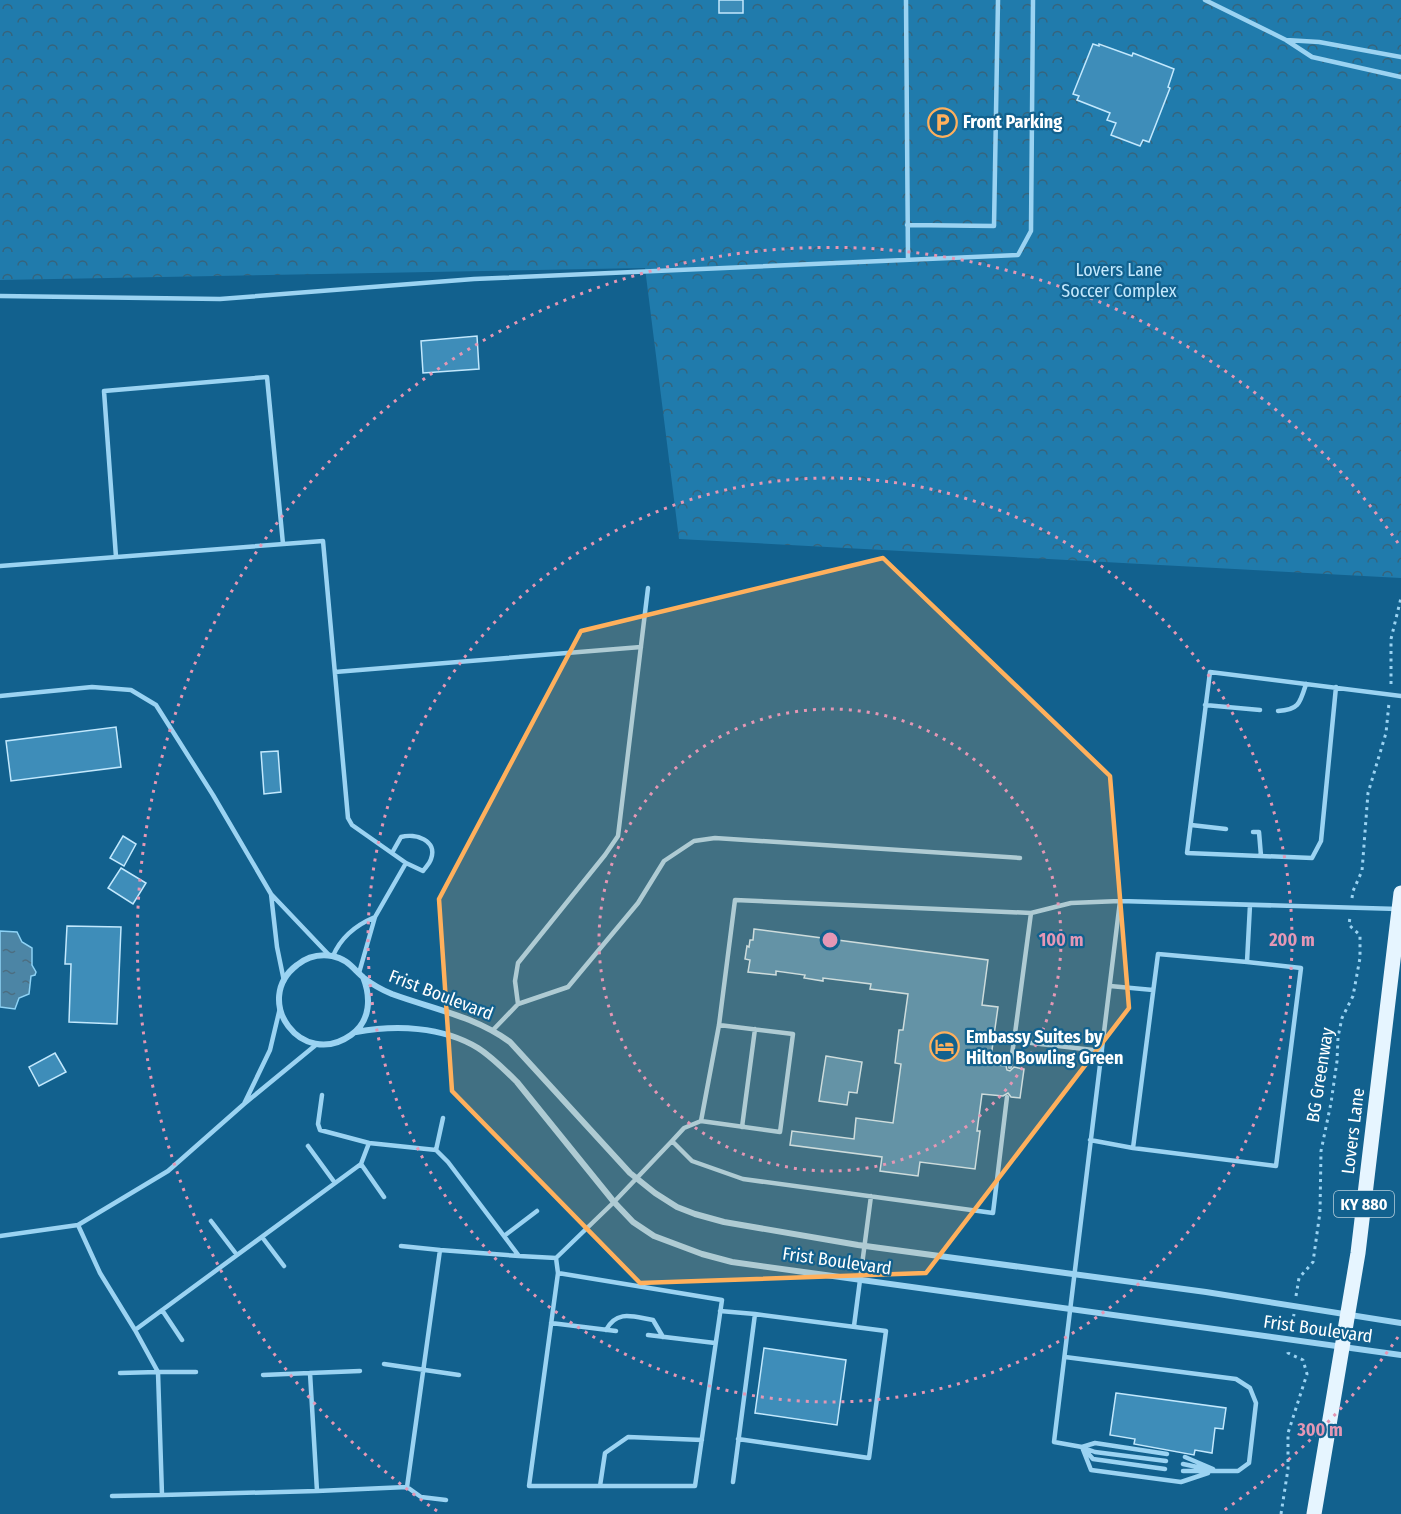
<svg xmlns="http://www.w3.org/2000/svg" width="1401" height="1514" viewBox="0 0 1401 1514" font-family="'Fira Sans Condensed',sans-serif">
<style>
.park{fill:url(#park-crowns)}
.water{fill:url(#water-ripples);stroke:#8dd2f5;stroke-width:1.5}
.building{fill:#3e8db9;stroke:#c2e8fd;stroke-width:1.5}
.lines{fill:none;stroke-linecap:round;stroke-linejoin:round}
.path{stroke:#9bd3f2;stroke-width:3;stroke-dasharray:3 4.5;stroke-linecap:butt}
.lane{stroke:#9bd3f2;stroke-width:4.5}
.street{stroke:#9bd3f2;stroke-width:6}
.primary{stroke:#e6f5ff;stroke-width:15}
.marked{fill:#ffb05c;fill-opacity:0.2;stroke:#ffb05c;stroke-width:4.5;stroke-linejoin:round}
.ring{fill:none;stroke:#e497b5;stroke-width:3;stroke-dasharray:3 6}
.labels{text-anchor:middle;stroke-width:4.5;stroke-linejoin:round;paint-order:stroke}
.shield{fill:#12618e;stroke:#b8d0dd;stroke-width:1.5}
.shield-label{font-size:16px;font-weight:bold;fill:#fff}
.poi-label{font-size:18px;font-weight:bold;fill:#fff;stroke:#12618e;text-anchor:start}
.park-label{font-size:18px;fill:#c2e8fd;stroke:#12618e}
.street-label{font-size:18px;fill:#fff;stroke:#12618e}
.centre{fill:#e497b5;stroke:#12618e;stroke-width:3}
.ring-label{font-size:18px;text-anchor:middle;font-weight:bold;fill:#e497b5;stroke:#12618e;stroke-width:4.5;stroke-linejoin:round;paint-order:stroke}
</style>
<defs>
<pattern id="park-crowns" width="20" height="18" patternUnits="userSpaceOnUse" patternTransform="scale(1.5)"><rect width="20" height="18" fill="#207bac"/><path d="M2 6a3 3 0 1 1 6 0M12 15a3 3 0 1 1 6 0" fill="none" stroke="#36647c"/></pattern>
<pattern id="water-ripples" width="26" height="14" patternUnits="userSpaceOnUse" patternTransform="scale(1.5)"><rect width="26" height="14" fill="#4c85a5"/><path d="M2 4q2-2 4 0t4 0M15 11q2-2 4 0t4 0" fill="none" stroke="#4c6e81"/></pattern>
</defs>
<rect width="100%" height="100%" fill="#12618e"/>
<path class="park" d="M0 0H1401V578L679 539 645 268 0 280Z"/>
<path class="water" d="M0 931 17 932 22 942 32 948V965L36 972 35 975 31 976 29 994 19 998 15 1009 0 1007Z"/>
<path class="building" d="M719 0H743V13H719Z
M1093 44 1099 46V44L1132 56 1133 53 1174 69 1168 87 1170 88 1149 142 1143 140 1140 146 1111 135 1116 123 1107 120 1110 113 1077 100 1079 96 1073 94Z
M477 336 479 369 423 373 421 341Z
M116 727 121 767 11 781 6 741Z
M278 751 281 792 264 794 261 752Z
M123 836 136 844 124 866 110 858Z
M121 868 146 883 133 904 108 888Z
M67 926 121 927 117 1024 69 1022 71 964H65Z
M754 929 988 960 982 1005 998 1007 990 1064 1006 1066 1007 1070 1010 1071 1014 1067 1024 1069 1020 1098 1011 1097 1008 1093 1003 1096 982 1094 977 1131H980L975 1169 920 1162 918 1176 880 1171 882 1157 790 1145 792 1131 854 1139 856 1118 893 1123 901 1064 895 1063 899 1030H903L908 994 870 989 871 984 823 978V981L804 978 805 975 776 971V975L748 972 750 960 745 959 747 946 749 947 750 940H753Z
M55 1053 66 1072 39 1086 29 1067Z
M826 1056 862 1062 857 1093 849 1092 847 1105 819 1101Z
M764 1348 846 1360 837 1425 755 1413Z
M1116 1393 1226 1408 1223 1429 1215 1428 1212 1453 1195 1450 1194 1455 1134 1444 1135 1439 1110 1435Z"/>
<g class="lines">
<path class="path" d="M1391 684V639L1401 598
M1352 898 1353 891 1362 871 1368 793 1386 733 1389 703
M1296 1296 1299 1278 1313 1262 1320 1212 1321 1151 1331 1103 1337 1061 1338 1037 1342 1018 1353 996 1360 958V935L1349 925 1350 917
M1291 1331 1294 1314
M1281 1514 1288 1469V1433L1307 1374 1303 1360 1288 1353V1350"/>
<path class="lane" d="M906 0 908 259
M1205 0 1286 40
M1401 57 1319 42 1286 40 1312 57 1401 77
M907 225 994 226 998 0
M0 296 220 299 474 279 1018 255 1031 231 1033 0
M116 557 104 391 267 377 283 544
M0 566 323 541 348 818 352 825 406 863 375 917
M335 672 641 647
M1336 687 1321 841 1312 858 1187 853 1210 672 1401 696
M0 696 92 687 131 690 156 705 213 795 271 894
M1205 705 1260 710
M1278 711C1299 710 1300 703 1306 684
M1191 825 1226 829
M1253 832H1259L1261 856
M392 853 401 837C415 833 438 840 431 859 430 863 425 868 423 871L406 863
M1120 901 1054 1442 1082 1447 1095 1443 1167 1454
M1031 913 1014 1041 1102 1051
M333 956C341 937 356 925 375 917L359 973
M1247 962 1158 954 1133 1148 1276 1166 1301 968 1247 962 1250 905
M284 981 277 947 271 894 329 955
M1110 986 1153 990
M518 1004 568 987 638 903 664 861 694 841 715 838 1020 858
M280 1008 270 1050 244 1104 317 1044
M493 1030 518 1004 515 981 518 963 605 855 618 836 648 588
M1010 1067 1014 1041
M701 1121 780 1132 793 1034 719 1025
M742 1127 755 1029
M1090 1140 1133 1148
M672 1141 684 1128 701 1121 719 1025 735 900 1031 913 1071 903 1120 901 1398 909
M369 1143 436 1150 448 1162 519 1256 556 1258
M308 1146 335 1183
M436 1150 443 1118
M361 1164 384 1197
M211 1221 237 1255
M78 1225 100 1273 135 1330 361 1164 369 1143 320 1130 318 1124 322 1095
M0 1236 78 1225 168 1171 244 1104
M504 1236 537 1211
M262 1237 284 1266
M440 1250 519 1256
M558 1273 722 1300 695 1486H529L558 1273 556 1258 614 1202 672 1141 692 1161 743 1179 993 1213 1007 1097
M162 1310 182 1340
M720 1311 755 1314
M551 1323 616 1331
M854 1326 871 1196
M135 1330 158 1372H196
M606 1330C617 1309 634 1317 653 1320L663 1337
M648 1335 715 1343
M1065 1357 1236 1379 1250 1388 1256 1403 1249 1463 1238 1471H1183
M384 1364 459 1375
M120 1373 158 1372 162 1495 317 1491 310 1373 360 1371
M263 1375 310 1373
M1082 1447 1091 1470 1181 1482 1208 1473
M1084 1448 1095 1452 1166 1461
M1086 1451 1093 1459 1165 1469
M1185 1457 1213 1469
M1183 1464 1207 1469
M733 1482 755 1314 886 1331 869 1458 738 1439
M600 1486 605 1453 628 1437 702 1440
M407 1487 421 1497 446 1500
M317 1491 407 1487 440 1250 401 1246
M112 1496 162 1495"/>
<path class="street" d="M363 977C371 997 371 1021 351 1035 302 1070 251 1000 297 965 307 957 320 954 332 956 348 959 353 969 364 978 373 985 382 990 392 994 433 1009 474 1016 510 1042L630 1173 655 1193 677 1207 695 1214 724 1222 858 1245 1206 1292 1401 1323
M356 1032C395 1025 442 1026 478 1048 492 1057 505 1070 517 1082L614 1202 633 1222 654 1236 702 1254 732 1262 1401 1355"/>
<path class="primary" d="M1314 1514 1358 1253 1401 893"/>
</g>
<path class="marked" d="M883 558 1110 776 1129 1008 926 1273 640 1283 452 1091 439 899 581 631Z"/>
<g class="ring">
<circle cx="830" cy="940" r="231"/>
<circle cx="830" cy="940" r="462"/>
<path d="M1398 1337A693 693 0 0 1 1223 1511M437 1511A693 693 0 1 1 1398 543"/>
</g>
<defs>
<symbol id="parking-ring" viewBox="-11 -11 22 22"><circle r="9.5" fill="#12618e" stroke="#ffb05c" stroke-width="1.5"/><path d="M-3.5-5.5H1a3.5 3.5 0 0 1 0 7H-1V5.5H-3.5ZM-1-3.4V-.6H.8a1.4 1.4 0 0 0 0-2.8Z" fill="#ffb05c"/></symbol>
<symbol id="hotel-ring" viewBox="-11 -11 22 22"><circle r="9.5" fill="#12618e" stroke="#ffb05c" stroke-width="1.5"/><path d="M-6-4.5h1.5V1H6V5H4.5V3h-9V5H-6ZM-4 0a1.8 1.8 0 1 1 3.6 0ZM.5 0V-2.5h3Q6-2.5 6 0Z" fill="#ffb05c"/></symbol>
</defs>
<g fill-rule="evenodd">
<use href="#parking-ring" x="926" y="106" width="33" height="33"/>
<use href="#hotel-ring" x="928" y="1030" width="33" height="33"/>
</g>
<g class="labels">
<rect class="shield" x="1334" y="1191" width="60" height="26" rx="4.5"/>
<g class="shield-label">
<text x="1364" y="1210">KY 880</text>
</g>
<g class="poi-label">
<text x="963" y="128">Front Parking</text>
<text x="966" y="1043">Embassy Suites by<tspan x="966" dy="21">Hilton Bowling Green</tspan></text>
</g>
<g class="park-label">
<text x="1119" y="276">Lovers Lane<tspan x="1119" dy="21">Soccer Complex</tspan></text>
</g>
<g class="street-label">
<text transform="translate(441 995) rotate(21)" y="6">Frist Boulevard</text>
<text transform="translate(1320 1075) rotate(-81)" y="6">BG Greenway</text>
<text transform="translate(1353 1131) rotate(-83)" y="6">Lovers Lane</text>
<text transform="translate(837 1261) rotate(8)" y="6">Frist Boulevard</text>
<text transform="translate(1318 1329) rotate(8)" y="6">Frist Boulevard</text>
</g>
</g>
<circle cx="830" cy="940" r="9" class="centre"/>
<g class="ring-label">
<text x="1061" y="946">100 m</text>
<text x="1292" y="946">200 m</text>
<text x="1320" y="1436">300 m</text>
</g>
</svg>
